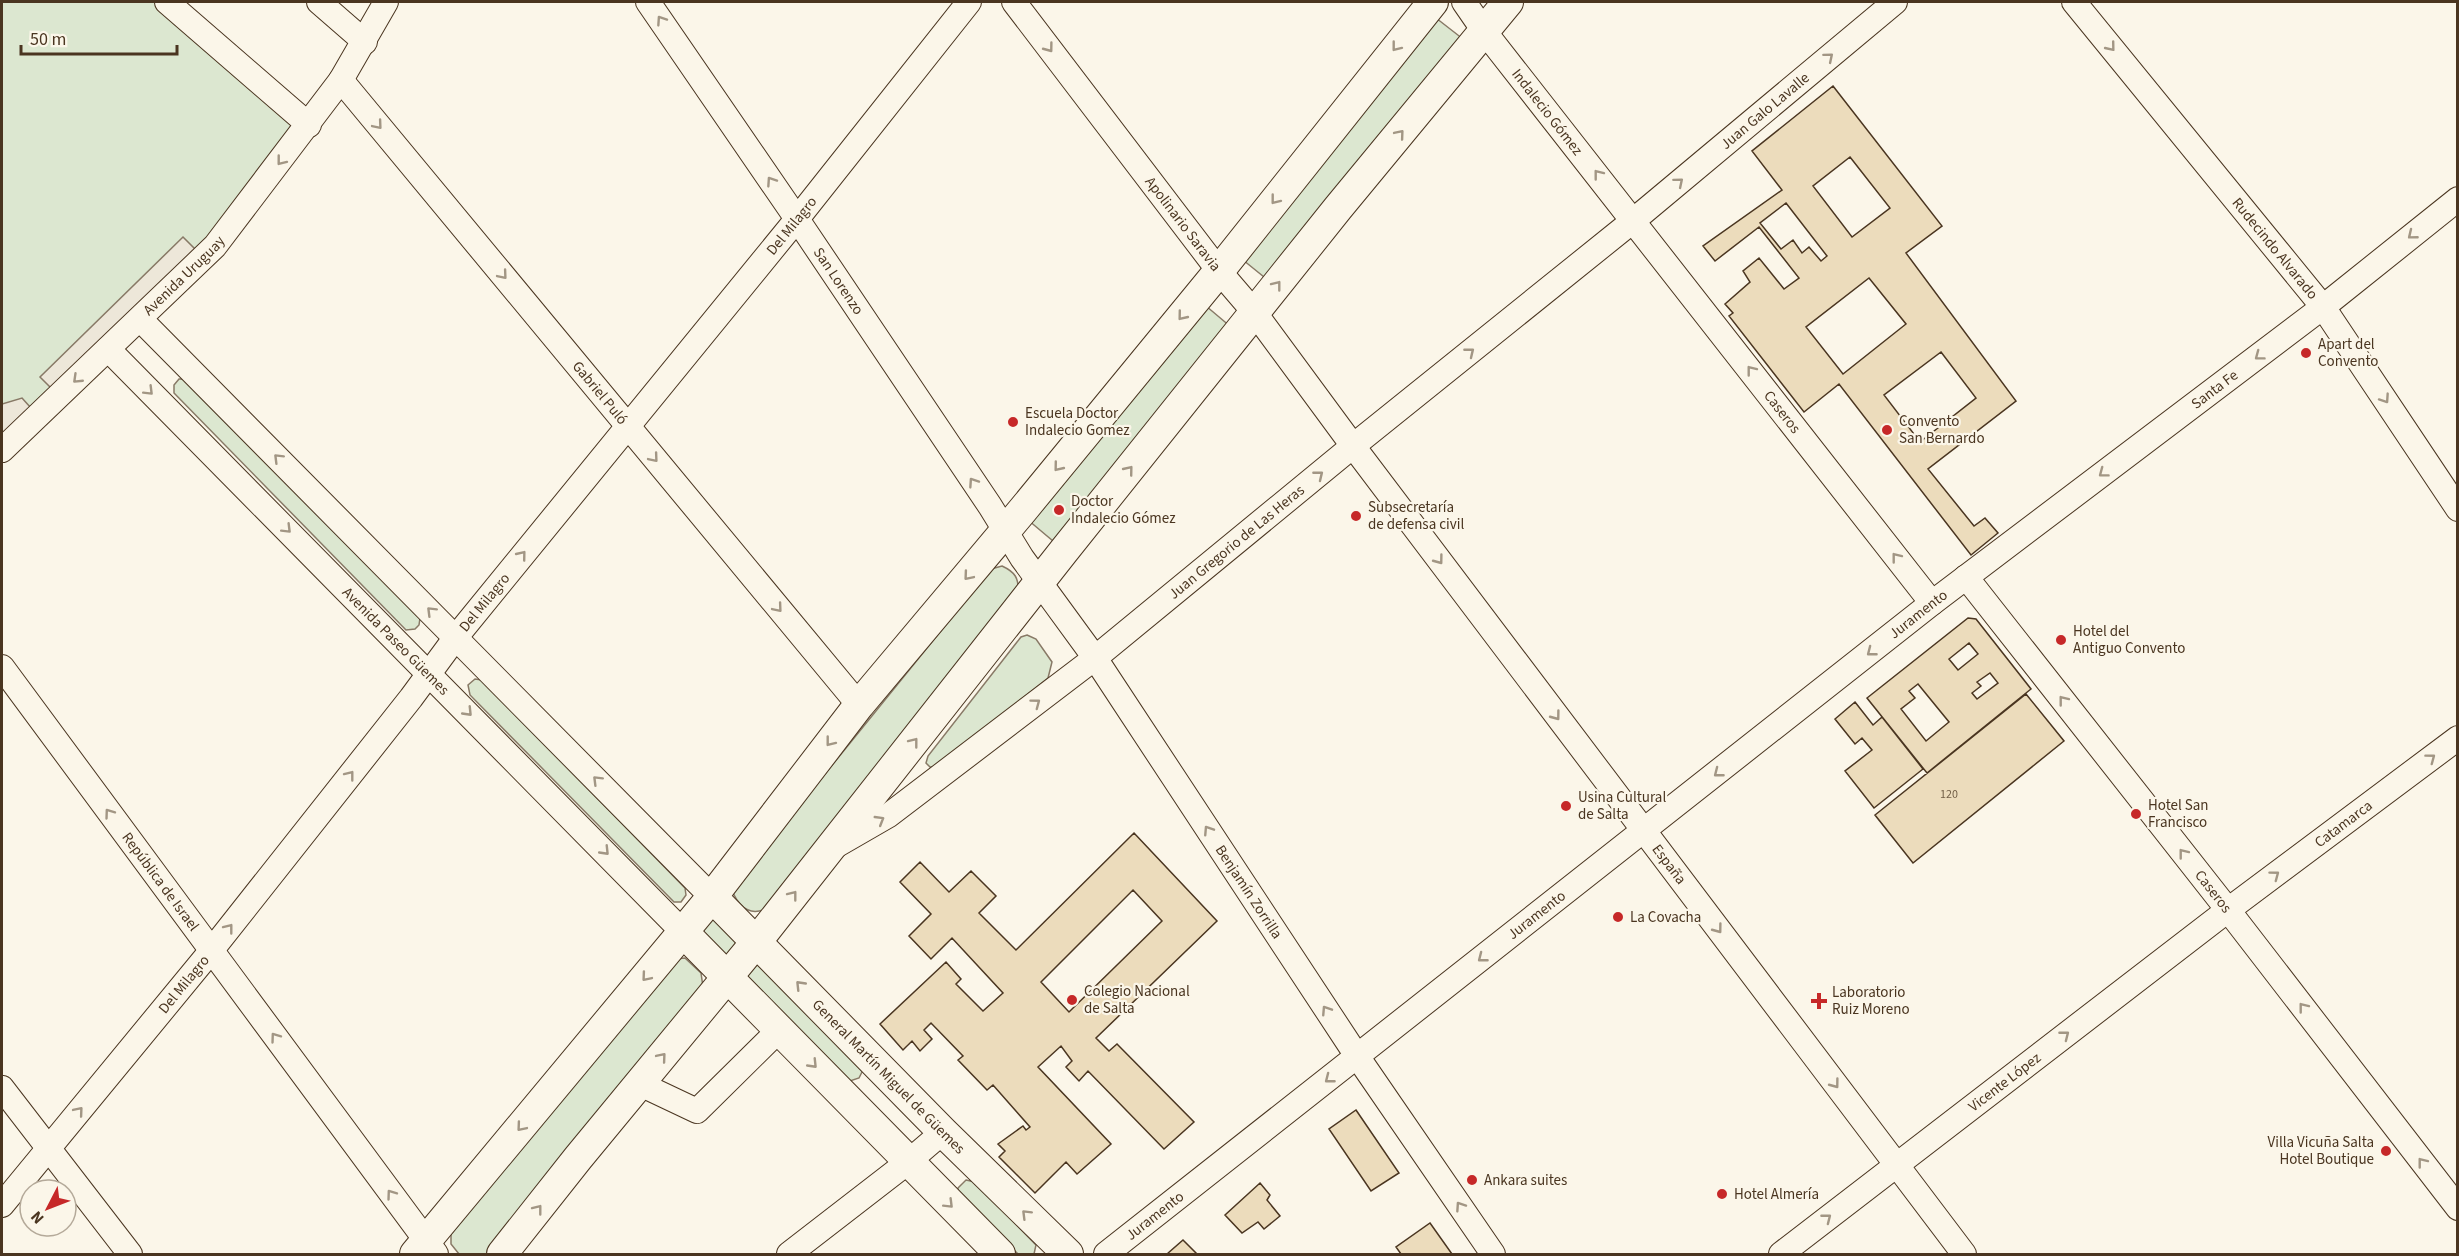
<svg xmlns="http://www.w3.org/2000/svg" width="2459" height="1256" viewBox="0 0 2459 1256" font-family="'Source Sans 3',sans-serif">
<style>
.green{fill:#dce7d0;stroke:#887966;stroke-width:1.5}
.parking{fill:#ede7d9;stroke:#887966;stroke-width:1.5}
.building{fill:#ecdcbc;stroke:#4a3520;stroke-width:1.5;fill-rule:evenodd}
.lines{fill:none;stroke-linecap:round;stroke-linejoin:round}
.minor-casing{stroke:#4a3520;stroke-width:26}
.major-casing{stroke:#4a3520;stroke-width:32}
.minor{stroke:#fbf6e9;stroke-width:24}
.major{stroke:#fbf6e9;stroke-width:30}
.oneway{stroke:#a29684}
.poi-dot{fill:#c62828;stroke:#fbf6e9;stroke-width:2}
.labels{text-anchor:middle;stroke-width:4.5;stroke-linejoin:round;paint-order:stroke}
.number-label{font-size:12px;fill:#725f47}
.street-label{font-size:15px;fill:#4a3520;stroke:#fbf6e9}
.poi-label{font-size:15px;fill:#4a3520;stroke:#fbf6e9;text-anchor:start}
</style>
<rect width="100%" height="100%" fill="#fbf6e9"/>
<path class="green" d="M2 2H167L309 125 215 246 2 450Z
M1436 18 1463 39 1269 281 1243 260Z
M1206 306 1231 327 1053 541 1028 520Z
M179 379H189L420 618 419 625 415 629 406 630 174 393V385Z
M1002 566C1015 572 1019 578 1018 592L769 907C752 917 741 909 733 893L735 885 991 569Z
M1027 635 1036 639 1052 662 1048 678 936 767H930L926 763 928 756 1021 637Z
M475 679 482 680 685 888 686 895 681 902H674L470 695 468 685Z
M713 916 738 944 725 957 700 929Z
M685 958 701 973 703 987 487 1254H459L451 1244V1234L675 959Z
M757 961 863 1070 859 1078 850 1081 744 975Z
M966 1180 975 1182 1036 1245 1034 1254H1018L958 1193V1188Z"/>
<path class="parking" d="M183 237 195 249 53 390 40 377Z
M22 398 31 408 2 437V404Z"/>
<path class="building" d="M1833 86 1942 226 1906 253 2016 401 1928 469 1974 526 1985 518 1998 533 1971 555 1839 384 1804 412 1729 316 1733 313 1725 304 1750 282 1743 271 1759 258 1784 289 1799 278 1759 227 1715 261 1703 246 1782 190 1752 151ZM1850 157 1890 208 1852 237 1813 186ZM1786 203 1827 256 1821 261 1809 247 1802 253 1793 240 1781 249 1760 223ZM1869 278 1906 324 1843 374 1806 327ZM1941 352 1976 398 1920 442 1884 395Z
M1968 618 1976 619 2031 689 1927 773 1867 698ZM1969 643 1978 654 1958 670 1949 659ZM1990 673 1998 683 1977 699 1972 693 1981 686 1977 682ZM1918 684 1949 722 1926 741 1901 709 1915 698 1909 691Z
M2026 694 2064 741 1913 863 1875 815Z
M1855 702 1873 725 1882 717 1923 769 1874 808 1845 771 1872 750 1862 738 1855 744 1835 719Z
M1134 833 1217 921 1096 1038 1109 1051 1117 1044 1194 1122 1164 1149 1088 1071 1079 1081 1066 1067 1072 1061 1061 1046 1038 1067 1111 1144 1077 1174 1066 1162 1035 1193 999 1157 1005 1151 998 1144 1023 1126 1026 1130 1030 1127 993 1085 987 1090 958 1060 963 1056 931 1023 924 1030 932 1039 920 1051 912 1041 903 1050 880 1024 946 962 961 979 956 984 983 1011 1003 993 952 938 931 959 909 936 931 914 900 882 920 862 949 892 971 871 996 896 979 913 1016 950ZM1133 890 1162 921 1069 1012 1041 982Z
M1356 1110 1399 1173 1371 1191 1329 1129Z
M1260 1183 1270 1195 1267 1200 1280 1216 1264 1229 1258 1222 1242 1233 1225 1215Z
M1430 1223 1452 1254H1401L1396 1247Z
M1183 1240 1197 1254H1167Z"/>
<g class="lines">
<defs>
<g id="minor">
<path d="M167 2 309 125"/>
<path d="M319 2 365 42"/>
<path id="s1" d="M648 2 797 219 990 506 1022 558 1095 658 1357 1056 1493 1254"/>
<path id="s2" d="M1014 2 1219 271 1255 313 1353 446 1964 1254"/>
<path id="s3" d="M1464 2 1484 31 1932 603"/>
<path id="s4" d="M2074 2 2323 307 2458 509"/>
<path id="s5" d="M341 80 859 705"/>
<path d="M140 319 712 897"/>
<path id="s6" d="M108 349 683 932"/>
<path id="s7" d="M2 450 215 246 341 80 386 2"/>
<path id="s8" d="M1966 577 2228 910 2458 1208"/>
<path id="s9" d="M2 667 436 1254"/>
<path id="s10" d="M837 845 889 815 1095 658 1353 446 1634 220 1895 2"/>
<path d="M640 1084 697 1111 779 1030"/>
<path d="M2 1088 130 1254"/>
<path id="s11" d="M2 1205 211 951 411 698 456 637 797 219 969 2"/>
<path d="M789 1254 908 1162 943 1132"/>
<path id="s12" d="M1106 1254 1932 603 2323 307 2458 199"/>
<path id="s13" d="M1781 1254 2228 910 2458 738"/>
</g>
<g id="major">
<path id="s14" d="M712 897 943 1132 1068 1254"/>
<path d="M683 932 1000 1254"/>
<path d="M415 1254 712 897 859 705 1022 511 1219 271 1433 2"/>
<path d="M502 1254 578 1158 757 941 1063 552 1338 208 1508 2"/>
</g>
</defs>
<use href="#minor" class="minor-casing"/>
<use href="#major" class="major-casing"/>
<use href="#minor" class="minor"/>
<use href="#major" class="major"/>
</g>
<defs><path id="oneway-chevron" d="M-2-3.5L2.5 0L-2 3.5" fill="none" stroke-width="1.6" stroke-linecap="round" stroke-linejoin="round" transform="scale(1.5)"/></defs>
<g class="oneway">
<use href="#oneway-chevron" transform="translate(661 20) rotate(-124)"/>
<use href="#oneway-chevron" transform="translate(1396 47) rotate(128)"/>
<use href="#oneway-chevron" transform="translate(2111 47) rotate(51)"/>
<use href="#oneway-chevron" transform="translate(1049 48) rotate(53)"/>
<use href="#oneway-chevron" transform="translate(1829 57) rotate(-40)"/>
<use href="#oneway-chevron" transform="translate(378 125) rotate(50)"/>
<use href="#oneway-chevron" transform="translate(1400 134) rotate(-50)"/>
<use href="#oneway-chevron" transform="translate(281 161) rotate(128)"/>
<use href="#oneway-chevron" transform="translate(1598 174) rotate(-128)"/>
<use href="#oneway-chevron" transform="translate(771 181) rotate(-124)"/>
<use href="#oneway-chevron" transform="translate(1679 182) rotate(-40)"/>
<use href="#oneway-chevron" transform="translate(1275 200) rotate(128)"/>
<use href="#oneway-chevron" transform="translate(2412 235) rotate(141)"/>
<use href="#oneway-chevron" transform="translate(503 275) rotate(50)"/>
<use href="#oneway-chevron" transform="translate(1277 285) rotate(-52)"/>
<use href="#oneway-chevron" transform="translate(1182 316) rotate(129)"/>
<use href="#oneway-chevron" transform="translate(1470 352) rotate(-39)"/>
<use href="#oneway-chevron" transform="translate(2259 356) rotate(143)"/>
<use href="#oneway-chevron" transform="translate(1751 370) rotate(-128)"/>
<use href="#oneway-chevron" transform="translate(77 379) rotate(136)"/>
<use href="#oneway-chevron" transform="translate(149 391) rotate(45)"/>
<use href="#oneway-chevron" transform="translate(2385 399) rotate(56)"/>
<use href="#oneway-chevron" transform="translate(278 458) rotate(-135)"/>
<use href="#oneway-chevron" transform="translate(654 458) rotate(50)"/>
<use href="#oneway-chevron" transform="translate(1058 467) rotate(129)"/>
<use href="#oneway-chevron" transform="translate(1129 470) rotate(-51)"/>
<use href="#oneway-chevron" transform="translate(2103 473) rotate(143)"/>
<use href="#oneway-chevron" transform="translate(1319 475) rotate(-39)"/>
<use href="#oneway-chevron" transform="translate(973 482) rotate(-124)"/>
<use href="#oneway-chevron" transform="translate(287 529) rotate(45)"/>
<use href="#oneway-chevron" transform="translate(522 555) rotate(-51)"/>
<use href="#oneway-chevron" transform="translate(1896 557) rotate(-128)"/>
<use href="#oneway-chevron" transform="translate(1439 560) rotate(53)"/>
<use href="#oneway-chevron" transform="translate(968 576) rotate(130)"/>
<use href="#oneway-chevron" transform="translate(778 608) rotate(50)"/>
<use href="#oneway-chevron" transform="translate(431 611) rotate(-135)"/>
<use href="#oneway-chevron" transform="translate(1871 652) rotate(142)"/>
<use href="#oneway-chevron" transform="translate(2063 700) rotate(-128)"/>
<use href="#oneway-chevron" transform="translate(1036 703) rotate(-37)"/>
<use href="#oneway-chevron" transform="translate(468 712) rotate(46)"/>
<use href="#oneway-chevron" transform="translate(1556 716) rotate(53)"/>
<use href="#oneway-chevron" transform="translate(830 742) rotate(128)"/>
<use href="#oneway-chevron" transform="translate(914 742) rotate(-52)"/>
<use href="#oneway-chevron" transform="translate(2431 758) rotate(-37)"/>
<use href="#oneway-chevron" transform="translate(1718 773) rotate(142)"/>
<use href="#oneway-chevron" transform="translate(350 775) rotate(-52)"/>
<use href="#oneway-chevron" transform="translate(597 780) rotate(-135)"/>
<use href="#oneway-chevron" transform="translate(109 813) rotate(-126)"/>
<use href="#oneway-chevron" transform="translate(880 820) rotate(-31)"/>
<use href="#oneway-chevron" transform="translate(1208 830) rotate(-123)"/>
<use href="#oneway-chevron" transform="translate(605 851) rotate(46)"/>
<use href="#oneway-chevron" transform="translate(2183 853) rotate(-128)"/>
<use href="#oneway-chevron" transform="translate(2275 875) rotate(-37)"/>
<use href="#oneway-chevron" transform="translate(793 895) rotate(-52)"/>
<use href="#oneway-chevron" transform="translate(229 928) rotate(-52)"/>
<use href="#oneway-chevron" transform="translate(1718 929) rotate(53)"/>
<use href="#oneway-chevron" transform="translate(1482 958) rotate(142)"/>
<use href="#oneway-chevron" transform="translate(646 977) rotate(130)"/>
<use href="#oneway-chevron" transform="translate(800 985) rotate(-134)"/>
<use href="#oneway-chevron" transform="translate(2303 1007) rotate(-128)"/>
<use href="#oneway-chevron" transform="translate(1326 1010) rotate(-123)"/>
<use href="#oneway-chevron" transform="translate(2065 1035) rotate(-38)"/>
<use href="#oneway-chevron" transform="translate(275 1037) rotate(-126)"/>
<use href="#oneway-chevron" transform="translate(662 1057) rotate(-50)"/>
<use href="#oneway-chevron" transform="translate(813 1064) rotate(46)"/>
<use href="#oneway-chevron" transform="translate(1329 1079) rotate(142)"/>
<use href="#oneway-chevron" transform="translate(1835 1084) rotate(53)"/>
<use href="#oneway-chevron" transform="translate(79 1111) rotate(-50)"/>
<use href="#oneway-chevron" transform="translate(521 1127) rotate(130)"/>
<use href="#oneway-chevron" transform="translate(2422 1162) rotate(-128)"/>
<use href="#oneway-chevron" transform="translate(391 1194) rotate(-126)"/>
<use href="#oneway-chevron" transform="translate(949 1204) rotate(45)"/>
<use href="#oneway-chevron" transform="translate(1460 1206) rotate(-124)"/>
<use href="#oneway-chevron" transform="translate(538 1209) rotate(-52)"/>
<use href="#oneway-chevron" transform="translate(1026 1214) rotate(-135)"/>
<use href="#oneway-chevron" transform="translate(1827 1218) rotate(-38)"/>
</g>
<g class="poi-dot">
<circle cx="2306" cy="353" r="6"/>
<circle cx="1013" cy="422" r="6"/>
<circle cx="1887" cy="430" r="6"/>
<circle cx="1059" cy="510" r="6"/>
<circle cx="1356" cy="516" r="6"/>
<circle cx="2061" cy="640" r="6"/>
<circle cx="1566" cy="806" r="6"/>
<circle cx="2136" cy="814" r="6"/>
<circle cx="1618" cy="917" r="6"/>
<circle cx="1072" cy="1000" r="6"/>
<path d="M1816 992h6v6h6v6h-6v6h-6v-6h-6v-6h6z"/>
<circle cx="2386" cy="1151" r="6"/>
<circle cx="1472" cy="1180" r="6"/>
<circle cx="1722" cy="1194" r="6"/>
</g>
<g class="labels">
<g class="number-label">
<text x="1949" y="798">120</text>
</g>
<g class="street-label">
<text dy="5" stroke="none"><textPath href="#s3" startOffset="138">Indalecio Gómez</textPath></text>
<text dy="5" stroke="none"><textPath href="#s10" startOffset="1184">Juan Galo Lavalle</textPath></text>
<text dy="5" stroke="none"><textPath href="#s2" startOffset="279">Apolinario Saravia</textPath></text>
<text dy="5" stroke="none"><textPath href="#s11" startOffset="1258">Del Milagro</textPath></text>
<text dy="5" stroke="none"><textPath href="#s4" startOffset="318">Rudecindo Alvarado</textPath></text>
<text dy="5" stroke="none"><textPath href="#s7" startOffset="252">Avenida Uruguay</textPath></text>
<text dy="5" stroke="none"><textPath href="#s1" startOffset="338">San Lorenzo</textPath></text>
<text dy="5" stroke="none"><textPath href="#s12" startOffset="1406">Santa Fe</textPath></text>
<text dy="5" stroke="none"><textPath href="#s5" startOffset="406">Gabriel Puló</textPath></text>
<text dy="5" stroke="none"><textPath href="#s3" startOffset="519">Caseros</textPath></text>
<text dy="5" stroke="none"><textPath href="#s10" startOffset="502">Juan Gregorio de Las Heras</textPath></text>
<text dy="5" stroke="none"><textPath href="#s11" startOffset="772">Del Milagro</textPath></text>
<text dy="5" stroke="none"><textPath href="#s12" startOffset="1034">Juramento</textPath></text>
<text dy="5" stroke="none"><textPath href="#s6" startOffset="410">Avenida Paseo Güemes</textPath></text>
<text dy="5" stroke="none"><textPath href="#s13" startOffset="708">Catamarca</textPath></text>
<text dy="5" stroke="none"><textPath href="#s2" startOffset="1083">España</textPath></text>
<text dy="5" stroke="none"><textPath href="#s9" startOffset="267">República de Israel</textPath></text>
<text dy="5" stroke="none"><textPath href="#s8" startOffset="400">Caseros</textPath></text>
<text dy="5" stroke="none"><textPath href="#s1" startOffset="1074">Benjamín Zorrilla</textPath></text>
<text dy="5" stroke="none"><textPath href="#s12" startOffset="548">Juramento</textPath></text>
<text dy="5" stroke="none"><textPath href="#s11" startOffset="286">Del Milagro</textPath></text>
<text dy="5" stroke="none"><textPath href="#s14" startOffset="252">General Martín Miguel de Güemes</textPath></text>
<text dy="5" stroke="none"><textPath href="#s13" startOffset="282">Vicente López</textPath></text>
<text dy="5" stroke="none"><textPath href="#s12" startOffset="62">Juramento</textPath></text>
</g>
<g class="poi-label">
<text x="2318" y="349">Apart del<tspan x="2318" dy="17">Convento</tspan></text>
<text x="1025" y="418">Escuela Doctor<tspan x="1025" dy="17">Indalecio Gomez</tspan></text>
<text x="1899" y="426">Convento<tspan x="1899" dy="17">San Bernardo</tspan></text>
<text x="1071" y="506">Doctor<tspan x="1071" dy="17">Indalecio Gómez</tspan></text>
<text x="1368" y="512">Subsecretaría<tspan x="1368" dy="17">de defensa civil</tspan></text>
<text x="2073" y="636">Hotel del<tspan x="2073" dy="17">Antiguo Convento</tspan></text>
<text x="1578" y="802">Usina Cultural<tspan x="1578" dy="17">de Salta</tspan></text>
<text x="2148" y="810">Hotel San<tspan x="2148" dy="17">Francisco</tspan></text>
<text x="1630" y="922">La Covacha</text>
<text x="1084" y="996">Colegio Nacional<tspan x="1084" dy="17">de Salta</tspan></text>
<text x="1832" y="997">Laboratorio<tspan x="1832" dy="17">Ruiz Moreno</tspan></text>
<text x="2374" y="1147" text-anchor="end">Villa Vicuña Salta<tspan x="2374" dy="17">Hotel Boutique</tspan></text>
<text x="1484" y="1185">Ankara suites</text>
<text x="1734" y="1199">Hotel Almería</text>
</g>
</g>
<rect width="2459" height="1256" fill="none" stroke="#4a3520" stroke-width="6"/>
<g transform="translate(48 1208) rotate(228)"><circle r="28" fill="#fbf6e9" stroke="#b4a999" stroke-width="1.5"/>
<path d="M0-4.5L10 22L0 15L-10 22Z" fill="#c62828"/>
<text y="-9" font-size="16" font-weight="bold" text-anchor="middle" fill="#4a3520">N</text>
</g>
<path d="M21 45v9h156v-9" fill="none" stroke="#4a3520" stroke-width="3"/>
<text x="30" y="45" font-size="18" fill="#4a3520" stroke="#fbf6e9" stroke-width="4.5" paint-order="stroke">50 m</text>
</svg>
